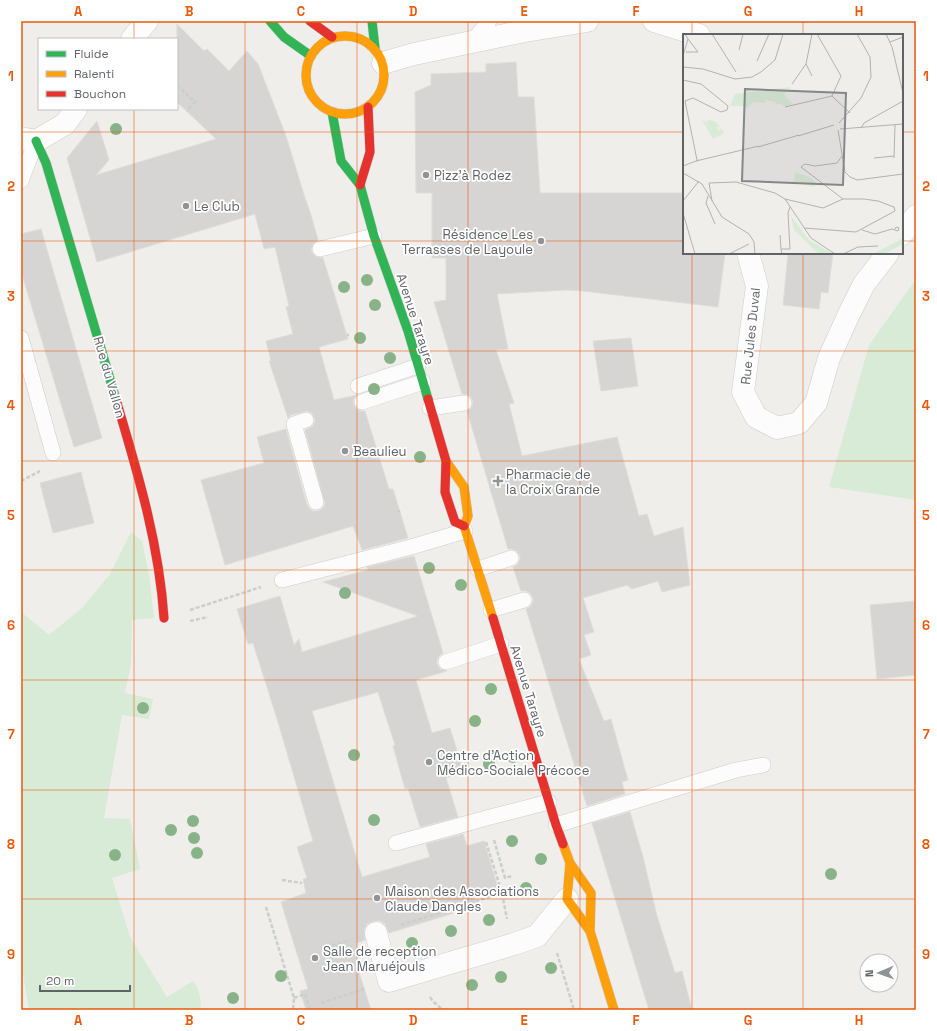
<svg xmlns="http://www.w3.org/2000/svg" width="937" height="1031" viewBox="0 0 937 1031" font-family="'Space Grotesk',sans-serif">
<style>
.green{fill:#d8ebd6}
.building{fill:#d6d5d3;stroke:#deddd9}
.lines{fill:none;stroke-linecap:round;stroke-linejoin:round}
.lane-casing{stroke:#cbcccc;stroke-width:16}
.street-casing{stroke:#cbcccc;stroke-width:23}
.fast-casing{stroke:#cacacb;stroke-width:10}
.slow-casing{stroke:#cacacb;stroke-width:10}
.jam-casing{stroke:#cacacb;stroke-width:10}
.path{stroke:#cacfcc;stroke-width:2.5;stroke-dasharray:4 2;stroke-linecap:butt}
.lane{stroke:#fdfcfc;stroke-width:15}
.street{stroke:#fdfcfc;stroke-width:22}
.fast{stroke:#30b455;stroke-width:9}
.slow{stroke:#ff9f0a;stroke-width:9}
.jam{stroke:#e5322d;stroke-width:9}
.tree{fill:#88b388}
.grid{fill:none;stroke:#e8590c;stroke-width:1;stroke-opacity:0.55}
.poi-dot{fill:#919496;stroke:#fff;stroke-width:1.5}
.labels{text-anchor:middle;stroke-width:3.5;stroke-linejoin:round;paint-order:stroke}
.poi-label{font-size:13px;fill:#5f6368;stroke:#fff;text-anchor:start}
.street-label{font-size:13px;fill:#5f6368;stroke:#fff}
.inset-road{fill:none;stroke:#b1b2b2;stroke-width:1}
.view{fill:#84888a;fill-opacity:0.15;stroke:#84888a;stroke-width:2}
.inset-edge{fill:none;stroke:#5f6368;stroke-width:2}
.neatline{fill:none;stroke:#e8590c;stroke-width:1.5}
.grid-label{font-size:13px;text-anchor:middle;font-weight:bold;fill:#e8590c}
</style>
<rect width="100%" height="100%" fill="#efeeea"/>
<path class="green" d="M916 279V500L829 487 869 345Z
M131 532 142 541 149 574 154 618 132 620 131 664 125 693 153 699 149 719 122 715 104 818 130 819 140 869 112 878 130 937 167 997 193 981C200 990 201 999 201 1010H29L21 962V612L49 635 82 608 110 574Z"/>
<path class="building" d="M177 24 204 51 207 49 229 71 247 51 258 64 286 136 305 198 311 215 318 240 314 243 312 246 311 251 314 255 317 257 323 258 348 339 319 347 334 400 357 395 353 400 354 405 356 409 360 411H365L389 489H393L408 538 362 550 353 526 225 565 201 480 264 463 257 437 286 429 307 505 310 509 313 511H318L323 508 325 504 305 430 313 426 315 421 314 417 312 413 307 411 291 415 288 418 269 361H271L266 341 293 334 286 307 289 306 275 247 264 249 255 214 97 262 67 158 97 121 109 160 96 175 216 139 177 102Z
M516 62 518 97H534L540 193H684V253H725L718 307 583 291 567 290 497 294 508 349 496 350 514 403 509 404 522 456 617 437 639 516 647 514 654 536 683 527 690 585 662 592 658 581 632 589 627 585 583 598 594 632 584 635 591 655 579 659 604 721 611 719 628 780 622 782 625 794 587 806 526 609 531 606 533 602V598L530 593 526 591H521L513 567 518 564 520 559V556L517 551 512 549H508L467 411 472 407 473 401 471 397 468 395 462 394 434 302 446 300V258H432V193H416L415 92 431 85V74L486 72V64Z
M41 229 102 438 74 447 21 271V234Z
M788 253H833L828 293 821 292 819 309 783 305Z
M631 338 638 386 601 391 593 341Z
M81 472 94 523 53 533 40 483Z
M414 556 443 653 439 656 437 660V664L440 669 447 671 416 680 432 733 450 728 464 773 446 778 458 817 420 827 408 788 405 789 393 746 395 745 378 692 312 711 362 877 430 857 426 844 463 834 467 846 484 841 498 888 473 895 477 906 389 933 385 924 380 921H373L367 924 364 930 365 940 357 943 356 963 371 1010H306L300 991 308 989 281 902 306 893 303 879 307 878 297 847 313 841 278 722 253 643 248 644 237 609 280 596 294 645 299 639 302 652 418 616 323 582 368 570 367 567Z
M916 601V675L877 679 870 605Z
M630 812 643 857 657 916 675 973 682 971 692 1010H649L592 823Z"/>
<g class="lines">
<defs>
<path id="lane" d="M471 43 489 21
M21 181 36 141
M320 249 374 236
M21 338 53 453
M358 386 418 366
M362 402 423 382
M430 408 464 403
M306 420 294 424 316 502
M478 569 511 558
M282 580 411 547 465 531
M491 610 524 600
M446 662 501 644
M556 825 736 770 763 765
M396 843 494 816 549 802"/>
<path id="street" d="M654 21 699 35
M132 39 147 21
M383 63 414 54 525 31 587 21
M21 138 36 141 65 124 76 109
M902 234 916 216
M748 253 757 286 743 392 756 417 777 428 799 423 816 403 829 358 849 314 864 284 888 253
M376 933 389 981 514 944 537 936 567 899"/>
<path id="fast" d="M270 21 284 37 311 56
M372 21 375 48
M332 112 341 161 360 185 374 236 408 331 428 399
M36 141 46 163 117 403"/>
<path id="slow" d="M306 75a39 39 0 1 1 78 0a39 39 0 1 1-78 0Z
M446 461 464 487 468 516 464 526 493 618
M563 844 570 863 591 893 590 931
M570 863 567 899 590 931 614 1010"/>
<path id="jam" d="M310 21 332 37
M360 185 370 152 368 107
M428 399 446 461 445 492 455 522 464 526
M117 403C138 474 159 543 164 618
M493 618 556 825 563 844"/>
</defs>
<use href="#lane" class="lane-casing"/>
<use href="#street" class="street-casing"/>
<use href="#fast" class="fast-casing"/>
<use href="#slow" class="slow-casing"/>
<use href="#jam" class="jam-casing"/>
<path class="path" d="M177 85 195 102 187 111
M347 335H349
M21 481 40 471
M398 512 400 511
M190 610 261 587
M190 621 208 617
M494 840 505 878 512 876
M486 842 502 893 507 919
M282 880 302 883
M266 907 294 998 293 1010
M401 925 502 893
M326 947 350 940
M557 953 574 1010
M430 997C433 1003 439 1005 442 1010
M294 998 305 994 310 1010
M321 1003 364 989"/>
<use href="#lane" class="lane"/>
<use href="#street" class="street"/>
<use href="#fast" class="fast"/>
<use href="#slow" class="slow"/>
<use href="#jam" class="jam"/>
</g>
<g class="tree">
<circle cx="116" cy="129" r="6"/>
<circle cx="367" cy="280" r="6"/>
<circle cx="344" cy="287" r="6"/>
<circle cx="375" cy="305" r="6"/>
<circle cx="360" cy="338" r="6"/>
<circle cx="390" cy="358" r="6"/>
<circle cx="374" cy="389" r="6"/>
<circle cx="420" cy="457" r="6"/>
<circle cx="429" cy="568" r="6"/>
<circle cx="461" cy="585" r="6"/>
<circle cx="345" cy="593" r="6"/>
<circle cx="491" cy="689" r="6"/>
<circle cx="143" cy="708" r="6"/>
<circle cx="475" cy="721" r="6"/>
<circle cx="354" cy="755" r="6"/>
<circle cx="513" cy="757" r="6"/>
<circle cx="489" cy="764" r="6"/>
<circle cx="374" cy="820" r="6"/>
<circle cx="193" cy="821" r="6"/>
<circle cx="171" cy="830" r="6"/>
<circle cx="194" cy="838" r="6"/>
<circle cx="512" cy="841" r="6"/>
<circle cx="197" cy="853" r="6"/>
<circle cx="115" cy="855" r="6"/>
<circle cx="541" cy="859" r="6"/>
<circle cx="831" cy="874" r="6"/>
<circle cx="526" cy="888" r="6"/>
<circle cx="489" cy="920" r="6"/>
<circle cx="451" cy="931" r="6"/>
<circle cx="412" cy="943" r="6"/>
<circle cx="551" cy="968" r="6"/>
<circle cx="281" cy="976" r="6"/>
<circle cx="501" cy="977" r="6"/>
<circle cx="472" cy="985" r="6"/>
<circle cx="233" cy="998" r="6"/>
</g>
<path class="grid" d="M134 21V39M245 21V1010M357 21V1010M468 21V1010M580 21V1010M692 21V35M803 21V35M134 109V1010M21 132H684M902 132H916M21 241H684M902 241H916M692 253V1010M803 253V1010M21 351H916M21 461H916M21 570H916M21 680H916M21 790H916M21 899H916"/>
<g class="poi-dot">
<circle cx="426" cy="175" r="4"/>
<circle cx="186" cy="206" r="4"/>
<circle cx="541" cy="241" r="4"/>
<circle cx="345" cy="451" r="4"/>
<path d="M496 475h4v4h4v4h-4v4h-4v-4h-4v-4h4z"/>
<circle cx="429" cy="762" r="4"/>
<circle cx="377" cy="898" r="4"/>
<circle cx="315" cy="958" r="4"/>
</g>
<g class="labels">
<g class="poi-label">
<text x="434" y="180">Pizz'à Rodez</text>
<text x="194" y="211">Le Club</text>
<text x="533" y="239" text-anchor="end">Résidence Les<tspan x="533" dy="15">Terrasses de Layoule</tspan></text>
<text x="353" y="456">Beaulieu</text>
<text x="506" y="479">Pharmacie de<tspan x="506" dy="15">la Croix Grande</tspan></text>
<text x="437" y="760">Centre d'Action<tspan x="437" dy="15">Médico-Sociale Précoce</tspan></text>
<text x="385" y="896">Maison des Associations<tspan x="385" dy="15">Claude Dangles</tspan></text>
<text x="323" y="956">Salle de reception<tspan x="323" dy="15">Jean Maruéjouls</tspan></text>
</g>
<g class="street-label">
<text transform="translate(416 319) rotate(72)" y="5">Avenue Tarayre</text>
<text transform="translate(750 336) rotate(-84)" y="5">Rue Jules Duval</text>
<text transform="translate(110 377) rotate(74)" y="5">Rue du Vallon</text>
<text transform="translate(529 691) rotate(73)" y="5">Avenue Tarayre</text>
</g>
</g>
<g transform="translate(683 34)">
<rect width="220" height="220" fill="#efeeea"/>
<path d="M108 53 101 61 110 70 102 72 95 69 94 71 92 68 83 66 82 69 71 68 65 72V75L61 72H47L52 60ZM19 86 25 89 24 86 32 87 37 93H34L36 97 38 94 41 99 35 103 32 101 33 104 30 105 23 93 27 91 23 92ZM112 138 126 143 133 148 132 153 111 148ZM108 182 126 206 150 220 135 219 111 196ZM220 204V210L201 220H190Z" fill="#d8ebd6"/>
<path class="inset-road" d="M29 0 53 38M129 0 123 30 129 42M134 0 158 42 149 62 167 79M203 0 209 13 220 59M207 8 220 3M56 16 60 0M3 18H15L5 5M0 22 5 5 2 0M74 27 86 0M0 33 20 35 52 45 69 43 78 38 92 26 100 0M0 46 18 50 45 72 44 76 38 78 10 64 2 67 14 126M109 50 123 30M102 73 149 62M156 89 178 64 188 43 187 23 174 0M178 94 181 89 220 67M157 95 220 90M155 96 162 138 167 143 174 146 220 140M115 102 151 91M75 113 116 101M159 122 154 129 132 132 122 130 118 133 160 165M191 124 211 122M211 124 212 91M16 126 13 127 76 112M0 132 13 127M0 139 19 150 39 183 66 200 71 208 72 220M25 162 23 169 32 190M102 165 140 174 160 165H181L195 167 211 173M0 167 16 147M29 167 26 149 53 148 92 159 102 165 128 204 152 220M0 179 12 220M121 194 173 198 212 177 211 173M179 196 192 200 209 195 215 197 216 194 213 193 212 195M97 201 98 215M46 220 66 210M99 220 98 215H107L105 179 107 173M160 220 175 213 195 212"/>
<path class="view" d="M62 55 163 59 160 151 59 147Z"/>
<rect width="220" height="220" class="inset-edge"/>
</g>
<rect width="937" height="1031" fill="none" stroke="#ffffff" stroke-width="44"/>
<rect x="38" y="38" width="140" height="72" fill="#ffffff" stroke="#bfc1c3"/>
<rect x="46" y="51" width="20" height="6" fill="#30b455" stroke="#bfc1c3"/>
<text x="74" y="58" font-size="12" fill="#5f6368">Fluide</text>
<rect x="46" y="71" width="20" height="6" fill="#ff9f0a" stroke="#bfc1c3"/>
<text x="74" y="78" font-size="12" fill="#5f6368">Ralenti</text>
<rect x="46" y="91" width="20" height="6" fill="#e5322d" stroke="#bfc1c3"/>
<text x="74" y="98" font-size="12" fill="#5f6368">Bouchon</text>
<g transform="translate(879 973) rotate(268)"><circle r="19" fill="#ffffff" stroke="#bfc1c3"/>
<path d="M0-3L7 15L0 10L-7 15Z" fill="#919496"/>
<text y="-6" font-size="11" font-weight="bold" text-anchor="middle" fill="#5f6368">N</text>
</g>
<path d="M40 985v6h90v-6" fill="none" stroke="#5f6368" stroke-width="2"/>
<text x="46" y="985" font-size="12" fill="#5f6368" stroke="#ffffff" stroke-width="3" paint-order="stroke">20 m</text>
<rect x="22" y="22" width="893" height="987" class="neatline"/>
<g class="grid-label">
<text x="78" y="16">A</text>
<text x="189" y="16">B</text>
<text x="301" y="16">C</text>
<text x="413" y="16">D</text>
<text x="524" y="16">E</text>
<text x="636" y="16">F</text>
<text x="748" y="16">G</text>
<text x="859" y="16">H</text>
<text x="11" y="81">1</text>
<text x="926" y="81">1</text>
<text x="11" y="191">2</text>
<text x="926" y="191">2</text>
<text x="11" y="301">3</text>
<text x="926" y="301">3</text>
<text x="11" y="410">4</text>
<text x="926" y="410">4</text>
<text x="11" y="520">5</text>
<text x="926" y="520">5</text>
<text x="11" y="630">6</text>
<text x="926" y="630">6</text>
<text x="11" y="739">7</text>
<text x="926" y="739">7</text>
<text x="11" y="849">8</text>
<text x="926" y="849">8</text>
<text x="11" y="959">9</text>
<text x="926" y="959">9</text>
<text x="78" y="1025">A</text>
<text x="189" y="1025">B</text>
<text x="301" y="1025">C</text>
<text x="413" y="1025">D</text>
<text x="524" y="1025">E</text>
<text x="636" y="1025">F</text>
<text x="748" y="1025">G</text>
<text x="859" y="1025">H</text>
</g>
</svg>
